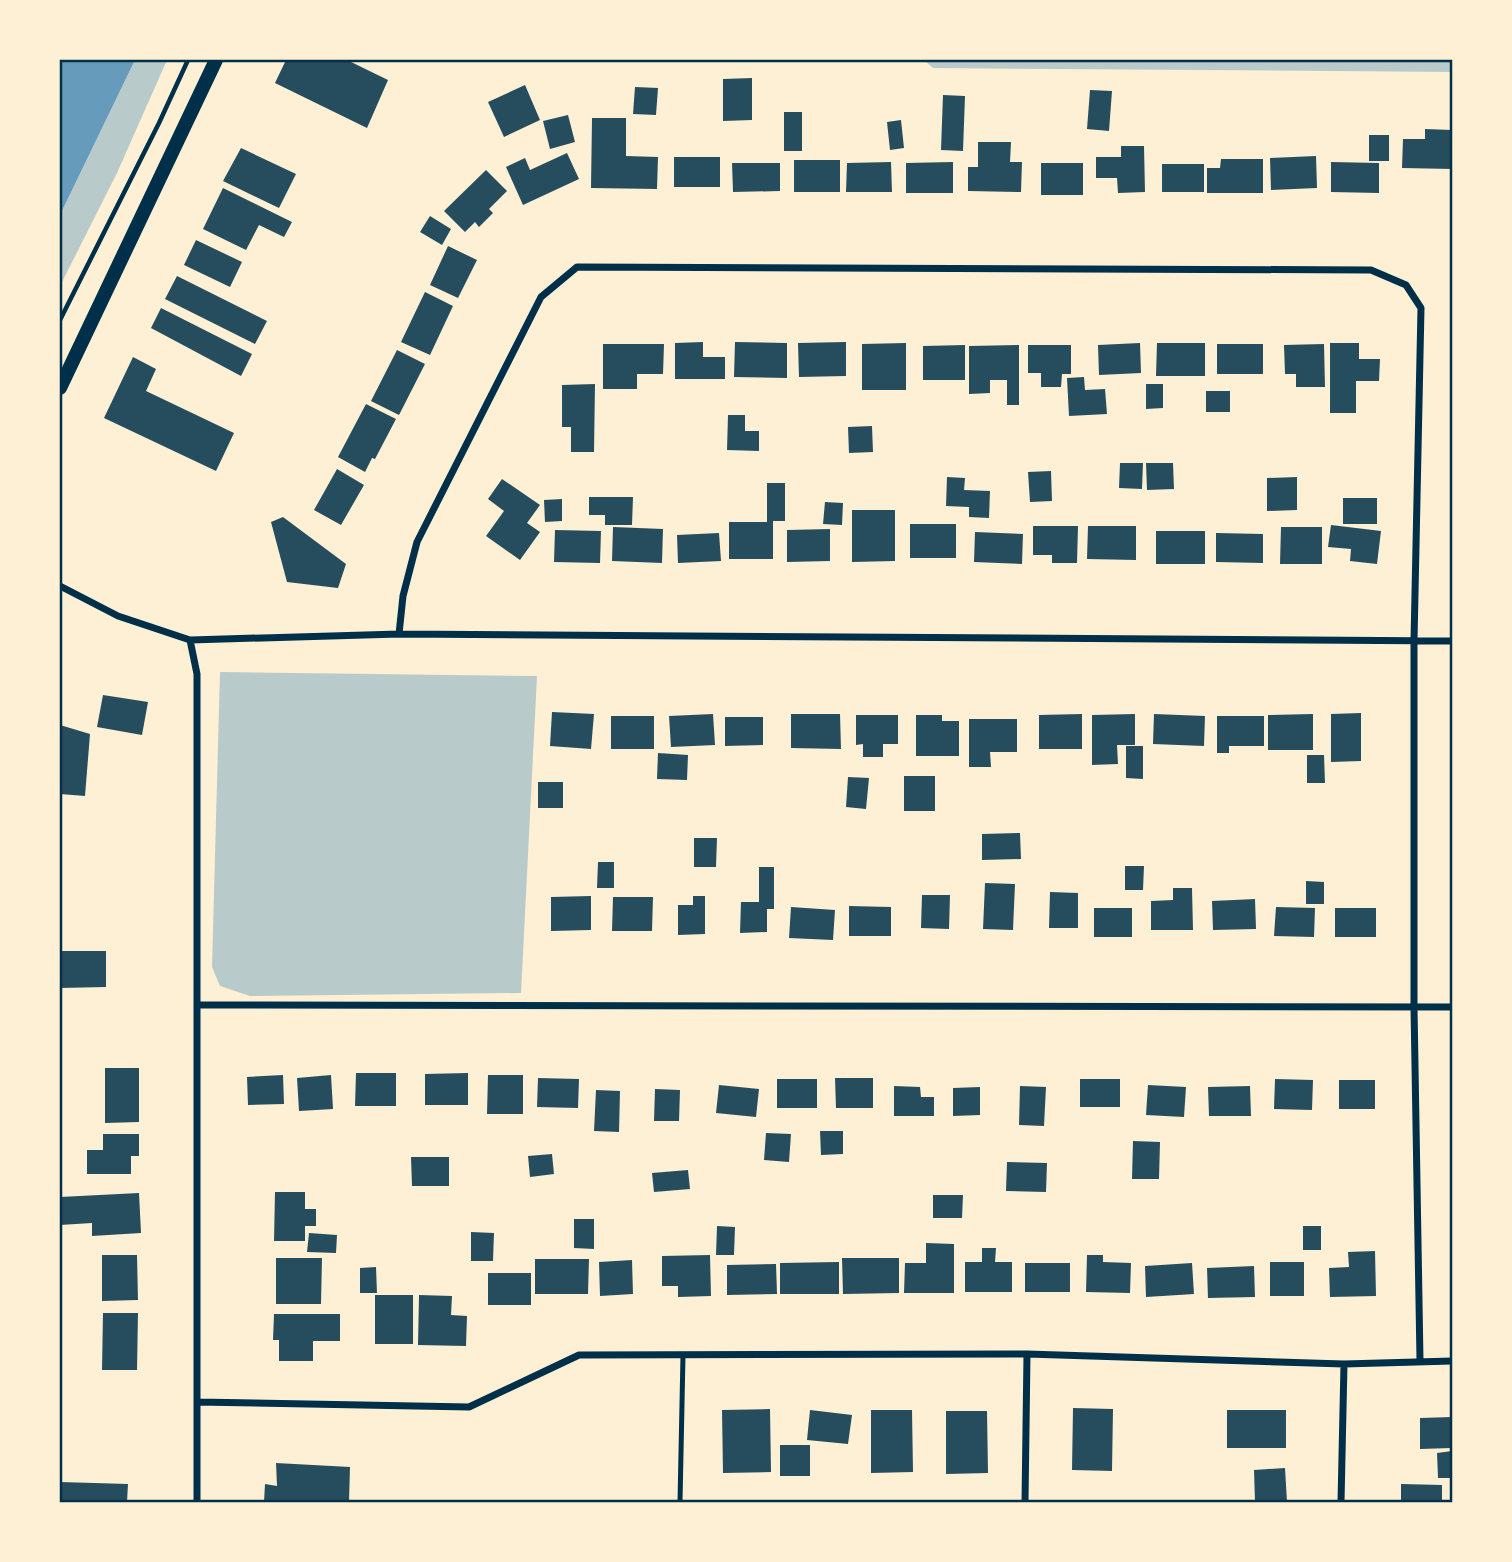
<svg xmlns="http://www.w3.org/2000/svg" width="1512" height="1562" viewBox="0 0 1512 1562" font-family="'Exo 2',sans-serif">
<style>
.green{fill:#b9caca}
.water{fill:#669bbc}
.building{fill:#264d5e}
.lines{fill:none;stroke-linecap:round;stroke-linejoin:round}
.path{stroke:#003049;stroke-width:4.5}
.service{stroke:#003049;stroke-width:5}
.minor{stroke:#003049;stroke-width:7}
.secondary{stroke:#003049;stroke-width:14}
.neatline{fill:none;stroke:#003049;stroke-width:2.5}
</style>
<rect width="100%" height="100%" fill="#fdf0d5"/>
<path class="green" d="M135 60H167L117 173 60 286V215Z
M924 60H1452V72L933 68Z
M220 672 537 676 521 993 250 996 220 986 212 967Z"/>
<path class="water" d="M60 60H135L60 215Z"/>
<path class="building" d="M286 60H347L388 80 367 128 275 83Z
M752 78V120L723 121V79Z
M525 85 540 120 504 137 488 102Z
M635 87 658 88 656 115 633 114Z
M1090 90 1112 91 1109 131 1087 129Z
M943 95 965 96 963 151 941 150Z
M784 112H802V151H784Z
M568 115 575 142 550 149 543 121Z
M592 118H626V156L658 157 657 189 591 188Z
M901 120 904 148 890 150 887 122Z
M1425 129 1452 130V169L1402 168 1403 139H1425Z
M1369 135H1389V161H1369Z
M978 142H1011L1010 162H1022L1021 192 968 191V167H978Z
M1121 146H1144L1145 192 1118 193 1117 178H1096V157H1121Z
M241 148 296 174 279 208 223 181Z
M567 153 579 179 523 205 506 167 525 158 530 170Z
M1316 156 1317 188 1271 190 1270 158Z
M674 157H720V187H674Z
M1221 159H1263V193H1207V168H1220Z
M794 160H840V192H794Z
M891 162 892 192H846L847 163Z
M953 162V193H906V163Z
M1331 162 1379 163V193L1331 192Z
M732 163H780V191L733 192Z
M1041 163H1083V195H1041Z
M1162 164H1204V192H1162Z
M486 170 507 191 489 209 493 213 479 227 475 222 465 232 444 211Z
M223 188 292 222 284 237 259 225 246 250 203 229Z
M430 216 451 229 442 245 420 232Z
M196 240 242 262 230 287 184 265Z
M448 246 477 260 458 298 430 285Z
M177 276 267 321 255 344 165 299Z
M425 292 453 306 430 355 401 342Z
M161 308 252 354 241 376 151 328Z
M703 342V357H725V379H675V343Z
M735 342 787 343V378L734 377Z
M846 342V376L799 377 798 343Z
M906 343V390H862V344Z
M1140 343 1141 373 1099 375 1098 345Z
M1157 343H1205V376H1156Z
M1330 343H1359V359H1380L1379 381H1356V413H1330Z
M603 344H664L663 374H637V389H603Z
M1217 344H1263V374H1217Z
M1324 344 1325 387H1296V374H1285L1284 345Z
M965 345V380H923V346Z
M1019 345V405H1007V380H990V393L969 394V346Z
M1028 345H1071V374H1062L1061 387H1041V373H1028Z
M397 350 425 364 399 415 371 401Z
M133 357 156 369 146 391 234 433 216 471 104 418Z
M1084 377 1085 390 1105 389 1107 414 1069 416 1067 378Z
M595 384 594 452H571V427H562V385Z
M1146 384H1163V408L1146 409Z
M1206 391H1230V412H1206Z
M366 404 396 419 375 459 372 458 365 472 338 457Z
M728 415H745V431H759V451L727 450Z
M872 426 873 452 849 453 848 427Z
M1120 463H1143L1142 489 1119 488Z
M1146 463H1173L1174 489 1147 490Z
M337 469 364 485 341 525 314 510Z
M1051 471 1052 501 1030 502 1028 472Z
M947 477 965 478 964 490 990 491 989 518 969 517V507L946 506Z
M1297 477V510L1267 511V478Z
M502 479 540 505 527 523 540 532 520 560 486 536 504 511 488 499Z
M767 483H785V521H773V559H729V522H767Z
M589 497H633L632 525H605V515H589Z
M1343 498H1377V524H1343Z
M562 499V521L545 522 544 500Z
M825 502 843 503 842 525 823 524Z
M852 510H895V561L852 562Z
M283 517 346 564 338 588 287 582 271 522Z
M910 524H956V558H910Z
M1331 525 1381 531 1377 564 1350 561 1351 549 1328 547Z
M1033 526H1078L1077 563H1052V555H1033Z
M1088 526H1136V560L1087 559Z
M613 527 663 529 662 563 612 561Z
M1281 527H1322V564H1280Z
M830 529V561L787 562V530Z
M555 530 601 531 600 563 554 562Z
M1156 531H1205V564H1156Z
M975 532 1023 534 1022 564 974 562Z
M719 533 721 561 678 563 677 535Z
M1216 533 1263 534V563L1216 562Z
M103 695 148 702 142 735 97 727Z
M552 712 594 714 591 749 550 746Z
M1361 713V761L1331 762V714Z
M713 714 715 745 671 747 669 716Z
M791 714H840L841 749 791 748Z
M1082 714V749H1039V715Z
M1135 714V745H1117L1118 764 1092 765V715Z
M1154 714 1205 716 1204 746 1153 744Z
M1313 714V750H1268V715Z
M856 715H898V744H883V757H863V744L856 745Z
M916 715H942V721H959V756H916Z
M611 716H654V749H611Z
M1217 716H1264V746H1229V753H1217Z
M725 717H763V745L725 746Z
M969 719H1017V752H990L991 767H969Z
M60 725 90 734 85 796 60 794Z
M1126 746H1143V779L1126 778Z
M658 753 688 755 687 780 657 779Z
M1307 755H1324L1325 783H1307Z
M904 776H935V811H904Z
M848 777 869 778 866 809 846 807Z
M538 782H563V808H538Z
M1020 833 1021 859 982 860V834Z
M694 838H717L716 867H694Z
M598 862H614V888H597Z
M1125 866H1144L1143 890H1125Z
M759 867H774V909H767V932L740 933 741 902H759Z
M1306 881 1324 882V904H1306Z
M985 883 1015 884 1013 930 983 929Z
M1173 888H1192L1193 930H1151V901L1173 900Z
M1050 892 1078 893V928H1049Z
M922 895H950L949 929 921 928Z
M591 896V930L551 931V897Z
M693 896H705V934L678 935V905H693Z
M613 897H653L652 931H612Z
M1255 899 1256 929 1213 930 1212 901Z
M849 906 891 907V936H849Z
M791 907 835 910 833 940 789 938Z
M1276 907 1315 908 1314 937 1274 936Z
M1094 908H1132V937H1094Z
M1335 908H1376V937H1335Z
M60 951H106V987L60 988Z
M105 1068H139V1122L105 1123Z
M356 1073H396V1106H355Z
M468 1073V1105H425V1074Z
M283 1075 284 1104 248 1105 247 1077Z
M331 1075 333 1109 299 1111 297 1078Z
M488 1075H523V1114H487Z
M538 1078 579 1079 578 1108 537 1107Z
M835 1078H873V1108H836Z
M777 1079H817V1108H777Z
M1080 1079H1120V1107H1080Z
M1275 1079 1313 1080 1312 1110 1274 1109Z
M1339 1080H1375V1109H1339Z
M719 1085 759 1089 756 1117 716 1113Z
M1148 1085 1186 1087 1184 1117 1146 1115Z
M894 1086 920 1087 921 1097H934V1116H894Z
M1020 1086 1046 1087 1044 1126 1019 1125Z
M1250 1086 1251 1116H1209L1208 1087Z
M980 1087V1115L953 1116V1088Z
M655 1089 680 1090 679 1121H654Z
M596 1090 620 1091 619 1132 594 1131Z
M820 1131H843V1154L821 1155Z
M766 1133 791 1134 789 1162 764 1160Z
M103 1134H139V1156H131V1174H87V1150H103Z
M1133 1141 1160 1142 1159 1179H1132Z
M552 1154 554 1174 530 1177 528 1156Z
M411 1157H449V1186H412Z
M1007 1162 1047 1163 1046 1192 1006 1191Z
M688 1170 690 1189 654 1192 652 1173Z
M275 1192H305V1209H316V1226H305V1241H274Z
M139 1193 141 1233 92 1236V1223L60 1225V1197Z
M933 1195H963L962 1218H933Z
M574 1219H594V1249L574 1248Z
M717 1226 735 1227 734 1255H716Z
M1303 1226H1321V1250H1303Z
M471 1232 494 1233 493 1261H471Z
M309 1233 337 1235 336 1253 307 1252Z
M926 1243 954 1244V1293H904L905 1263H926Z
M982 1248H996L995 1262H1012V1292H965V1262H982Z
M1375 1251 1376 1296 1330 1297 1329 1268 1349 1267 1348 1252Z
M102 1255H137L138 1300 102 1301Z
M710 1255 711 1296 678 1297V1286H662V1256Z
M1087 1255H1103V1262L1131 1263 1130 1293 1086 1292Z
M276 1258H322L321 1304H276Z
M842 1258H899V1293L843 1294Z
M535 1259H589L588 1294H535Z
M632 1260 633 1294 600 1296 599 1262Z
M839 1262V1294H780V1263Z
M1270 1262H1304V1296H1270Z
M1025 1263H1070V1292H1025Z
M1192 1263 1194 1294 1146 1297 1145 1266Z
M776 1264 777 1294 727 1295V1265Z
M1254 1266 1255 1297 1208 1298 1207 1268Z
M376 1267 377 1293H360V1268Z
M488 1273H531V1305H488Z
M375 1295H413V1344H375Z
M419 1295 452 1296 451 1315 467 1316 466 1346 418 1345Z
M103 1313H138L137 1370H102Z
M274 1314H340V1341H313V1361H279V1340H273Z
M1073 1408 1113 1409 1112 1471 1072 1470Z
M770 1409 771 1472 723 1473 722 1410Z
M810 1410 852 1415 848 1444 807 1440Z
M871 1410H912L913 1472 871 1473Z
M1227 1410H1286V1448H1227Z
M946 1411H987L988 1473 946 1474Z
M1452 1417V1448L1420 1449V1418Z
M780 1445H810V1476H780Z
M1452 1451V1478H1438L1437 1453Z
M276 1463 350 1467 349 1502H264L265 1484 277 1486Z
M1285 1468 1287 1502H1255L1254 1470Z
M60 1482 128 1484 127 1502H60Z
M1401 1484 1442 1485V1502H1401Z"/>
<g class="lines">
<path class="path" d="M60 320 159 123 188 60"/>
<path class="service" d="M680 1502 683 1355"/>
<path class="minor" d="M60 586 118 616 190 640 399 634 1452 641
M399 634 403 596 417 542 541 297 577 267 1371 270 1406 285 1421 308 1414 641V1007L1420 1360
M190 640 197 674V1502
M199 1005 1452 1007
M197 1402 469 1407 579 1355 1027 1354 1344 1364 1452 1361
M1025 1502 1027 1354
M1341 1502 1344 1364"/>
<path class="secondary" d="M60 388 216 60"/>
</g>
<rect width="1512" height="1562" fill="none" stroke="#fdf0d5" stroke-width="122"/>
<rect x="61" y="61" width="1390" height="1440" class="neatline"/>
</svg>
